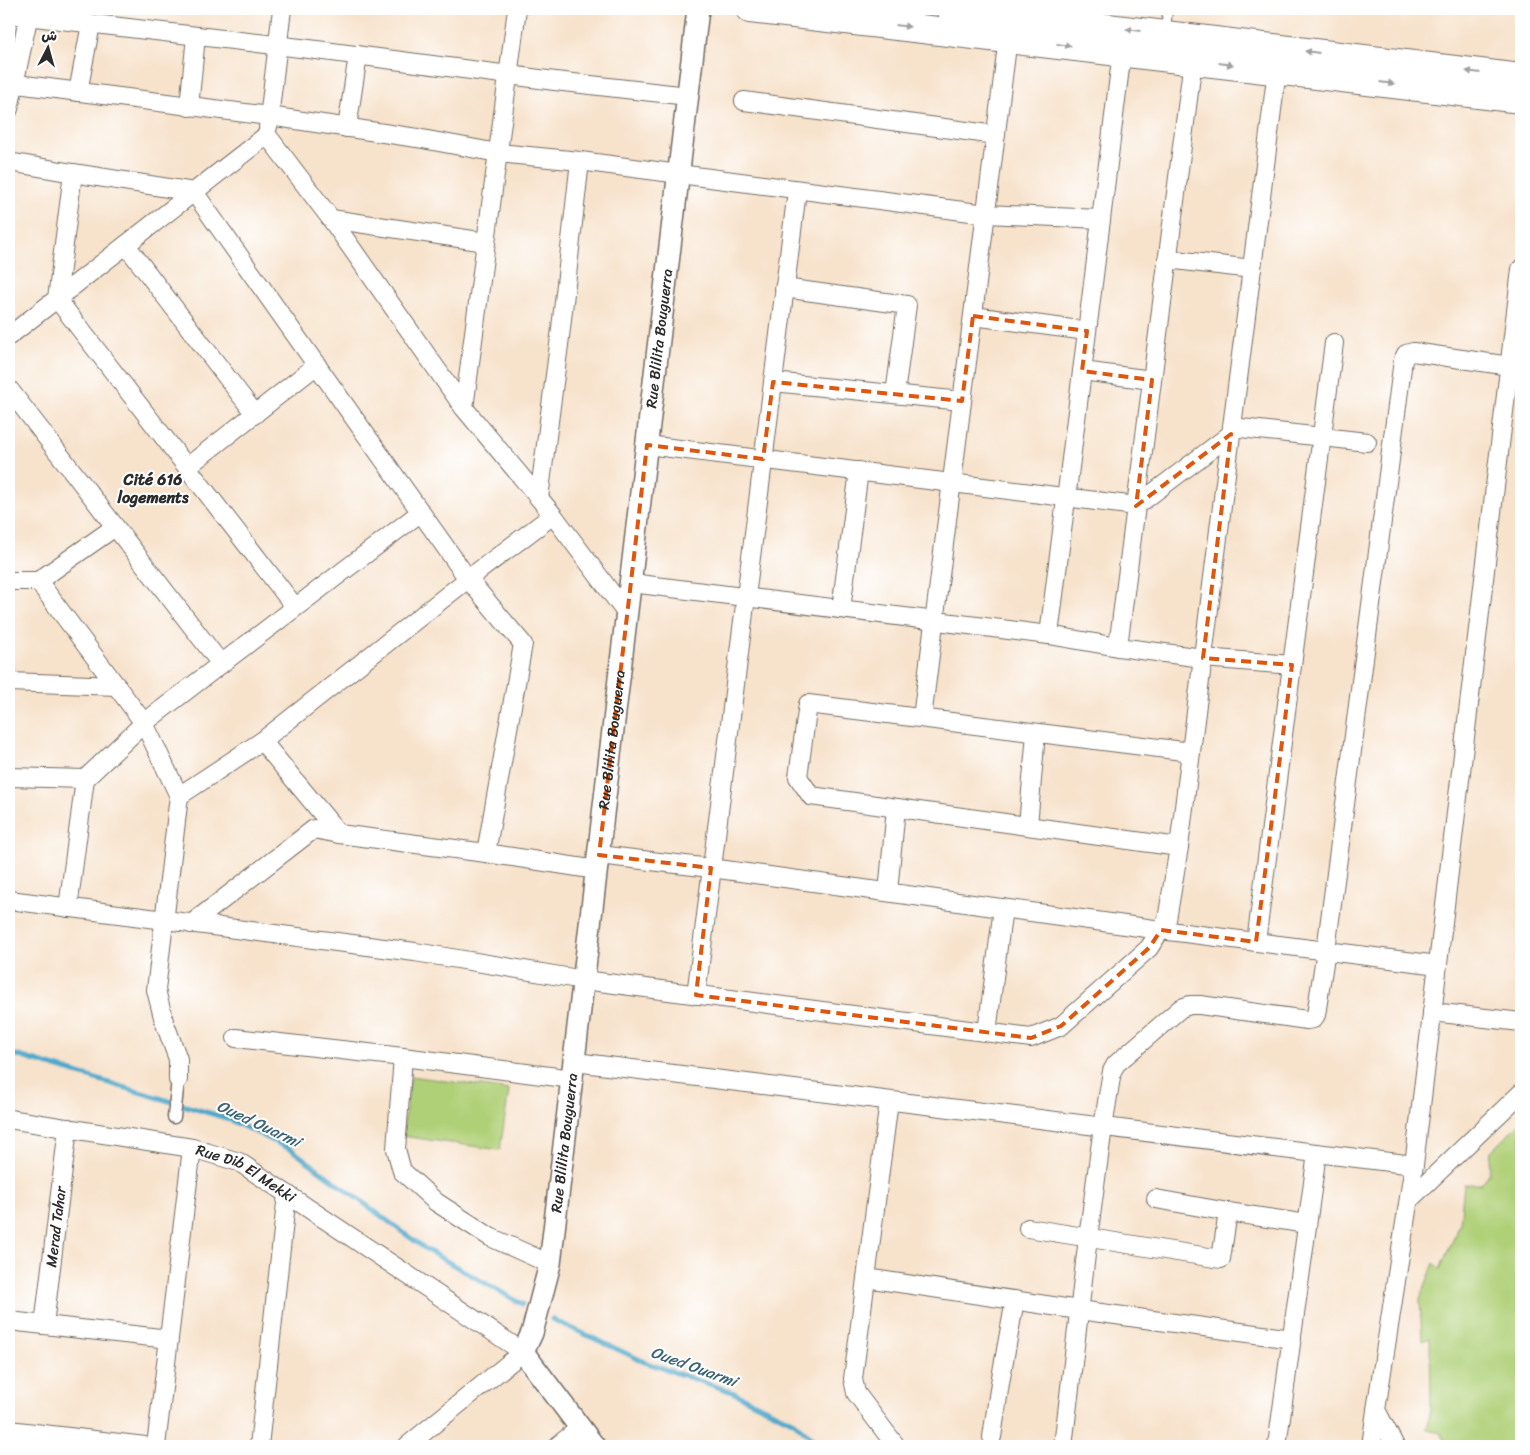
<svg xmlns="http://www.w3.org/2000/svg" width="1530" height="1455" viewBox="0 0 1530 1455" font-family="Sriracha,'Playpen Sans Arabic',sans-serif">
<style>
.grass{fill:#b0d078;stroke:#6e7e52}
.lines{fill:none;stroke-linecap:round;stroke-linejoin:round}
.stream{stroke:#4da8cb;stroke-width:5}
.service-casing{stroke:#726b63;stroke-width:11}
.pedestrian-casing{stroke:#726b63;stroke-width:15}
.minor-casing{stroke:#726b63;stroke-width:20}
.tertiary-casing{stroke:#726b63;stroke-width:24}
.primary-casing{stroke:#726b63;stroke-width:30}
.service{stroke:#fff;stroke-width:9}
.pedestrian{stroke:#fff;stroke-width:12}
.minor{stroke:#fff;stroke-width:18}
.tertiary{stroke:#fff;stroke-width:21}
.primary{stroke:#fff;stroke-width:28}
.oneway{fill:#a0a0a0}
.marked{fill:none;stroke:#df570e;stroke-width:4;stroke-dasharray:10 6;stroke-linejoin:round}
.labels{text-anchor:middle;stroke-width:4;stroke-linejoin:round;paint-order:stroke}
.street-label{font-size:15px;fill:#2b2b2b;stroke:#fff}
.neighbourhood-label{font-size:16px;font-weight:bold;fill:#2b2b2b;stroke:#fff}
.water-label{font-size:16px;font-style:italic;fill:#3a6373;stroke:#fff}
</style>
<rect width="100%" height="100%" fill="#fff"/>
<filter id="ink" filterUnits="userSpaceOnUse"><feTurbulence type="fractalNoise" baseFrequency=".02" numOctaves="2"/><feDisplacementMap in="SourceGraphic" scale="10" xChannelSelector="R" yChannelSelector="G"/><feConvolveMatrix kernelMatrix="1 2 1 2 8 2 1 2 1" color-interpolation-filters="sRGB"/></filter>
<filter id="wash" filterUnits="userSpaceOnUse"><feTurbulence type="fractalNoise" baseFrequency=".0096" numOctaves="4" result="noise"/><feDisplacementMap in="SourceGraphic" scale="20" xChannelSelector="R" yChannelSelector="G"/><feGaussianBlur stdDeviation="1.12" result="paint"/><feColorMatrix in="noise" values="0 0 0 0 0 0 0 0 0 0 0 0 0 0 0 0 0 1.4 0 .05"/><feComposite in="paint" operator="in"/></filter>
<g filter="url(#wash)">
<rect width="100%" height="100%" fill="#f7e2cb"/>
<path class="grass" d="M411 1076 509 1090 500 1150 402 1136Z
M1521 1122V1446H1445L1446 1442 1441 1433 1427 1430 1431 1407 1430 1338 1422 1341 1420 1299 1434 1263 1440 1269 1460 1224 1464 1184H1481L1489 1174 1491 1151Z"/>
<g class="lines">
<path class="stream" d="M9 1053 226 1118 292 1150 427 1250 522 1304
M552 1319 647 1363 732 1392 794 1422 821 1446"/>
</g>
</g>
<g filter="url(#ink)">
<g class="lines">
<defs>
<path id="service" d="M1165 31 1168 9"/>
<path id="pedestrian" d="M174 1117 178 1080"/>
<g id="minor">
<path d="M9 14 309 49 555 81 688 96"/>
<path d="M9 83 269 116 417 138 498 153 580 161 986 214 1101 219"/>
<path d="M78 92 91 24"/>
<path d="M744 101 996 135"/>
<path d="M189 107 196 36"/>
<path d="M9 109 30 9"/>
<path d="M268 127 282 9"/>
<path d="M347 128 358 55"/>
<path d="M9 162 73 173"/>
<path d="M331 219 486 242"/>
<path d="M126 245 255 414"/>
<path d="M1167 259 1252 269"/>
<path d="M784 288 907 305 895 394"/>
<path d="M973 316 1087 331"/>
<path d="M9 336 267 135 331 219 464 408 553 515 627 614"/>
<path d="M1082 371 1152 380"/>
<path d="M773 382 962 401"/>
<path d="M9 389 221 664 421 512"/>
<path d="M464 408 517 9"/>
<path d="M1232 427 1367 442"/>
<path d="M647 445 1136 506 1231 434"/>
<path d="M187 467 317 365"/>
<path d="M539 498 560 337 580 161"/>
<path d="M9 581H38L144 723 179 796 156 990 164 1021 178 1059V1080"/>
<path d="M38 581 115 527"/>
<path d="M631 583 1049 635 1118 647 1193 60"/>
<path d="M295 607 57 299 73 173 194 192 468 579 523 644 486 853 597 870"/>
<path d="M841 609 859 471"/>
<path d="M1049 635 1122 52"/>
<path d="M1118 647 1203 658 1292 665"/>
<path d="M9 682 117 686"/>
<path d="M922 718 1008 38"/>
<path d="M262 741 339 834"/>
<path d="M9 777 85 779 144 723 221 664"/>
<path d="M179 796 262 741 468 579 553 515"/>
<path d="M1028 826 1036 733"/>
<path d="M1179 847 811 796 798 777 808 704 1191 752"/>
<path d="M599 855 711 868 1161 930 1438 965"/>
<path d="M888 892 896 808"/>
<path d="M9 900 415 952 584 980 1031 1038 1061 1026 1149 948 1167 920 1179 847 1277 70"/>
<path d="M68 908 85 779"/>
<path d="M191 924 314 829 339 834 486 853"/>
<path d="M1256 942 1334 343"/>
<path d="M696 995 797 191"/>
<path d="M1432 1012 1521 1022"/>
<path d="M987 1032 1003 908"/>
<path d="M236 1038 403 1057 573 1079"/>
<path d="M403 1057 396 1149 402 1171 436 1202 490 1237 550 1264"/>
<path d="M575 1062 1414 1165"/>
<path d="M889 1101 853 1379 856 1393 896 1446"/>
<path d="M9 1119 192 1148"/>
<path d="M1156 1199 1228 1212"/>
<path d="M1409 1200 1521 1093"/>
<path d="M1028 1228 1221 1259 1228 1212 1307 1224"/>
<path d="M866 1278 1079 1310 1292 1339"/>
<path d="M9 1321 169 1339"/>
<path id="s1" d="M44 1325 68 1128"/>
<path d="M9 1430 145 1446"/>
<path d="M992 1437 1000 1383 1015 1300"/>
<path id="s2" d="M156 1446 192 1148 239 1162 523 1352 407 1446"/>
<path d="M259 1446 287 1194"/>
<path d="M557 1446 580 1428"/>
<path d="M1063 1446 1088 1238 1103 1127 1112 1071 1116 1064 1181 1008 1190 1005H1200L1307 1020 1313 1019 1316 1015 1326 950 1403 360 1406 354 1413 352 1510 366"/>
<path d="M1277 1446 1317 1153"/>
<path d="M1371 1446 1376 1410"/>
<path d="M1395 1446 1376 1410 1414 1165 1521 269"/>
</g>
<g id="tertiary">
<path id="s3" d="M594 1446 523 1352 532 1333 550 1264 698 9"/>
</g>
<path id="primary" d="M750 9 1521 99
M951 9 1521 78"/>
</defs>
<use href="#service" class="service-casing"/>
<use href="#pedestrian" class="pedestrian-casing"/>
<use href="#minor" class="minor-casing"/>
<use href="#tertiary" class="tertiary-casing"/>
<use href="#primary" class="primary-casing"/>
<use href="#service" class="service"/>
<use href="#pedestrian" class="pedestrian"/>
<use href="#minor" class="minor"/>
<use href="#tertiary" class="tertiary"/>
<use href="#primary" class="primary"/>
</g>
<defs><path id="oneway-solid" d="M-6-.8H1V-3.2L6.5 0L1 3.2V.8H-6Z" transform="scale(1.25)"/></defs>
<g class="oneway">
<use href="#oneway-solid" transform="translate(903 26) rotate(7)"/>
<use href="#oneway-solid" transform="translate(1133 30) rotate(-173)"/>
<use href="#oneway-solid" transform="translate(1064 45) rotate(7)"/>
<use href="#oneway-solid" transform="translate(1312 52) rotate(-173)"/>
<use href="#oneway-solid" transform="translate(1226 64) rotate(7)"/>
<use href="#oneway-solid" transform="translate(1473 72) rotate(-173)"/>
<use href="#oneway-solid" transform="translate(1387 83) rotate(7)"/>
</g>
</g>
<path class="marked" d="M973 316 1087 331 1082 371 1152 380 1136 506 1231 434 1203 658 1292 665 1256 942 1161 930 1149 948 1061 1026 1031 1038 696 995 711 868 599 855 647 445 763 459 773 382 962 401Z"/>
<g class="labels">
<g class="street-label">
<text dy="5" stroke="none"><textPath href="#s3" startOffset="1142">Rue Blilita Bouguerra</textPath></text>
<text dy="5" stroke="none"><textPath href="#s3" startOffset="738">Rue Blilita Bouguerra</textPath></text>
<text dy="5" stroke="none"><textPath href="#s3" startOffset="332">Rue Blilita Bouguerra</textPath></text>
<text dy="5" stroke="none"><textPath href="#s2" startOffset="360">Rue Dib El Mekki</textPath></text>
<text dy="5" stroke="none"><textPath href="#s1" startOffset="99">Merad Tahar</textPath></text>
</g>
<g class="neighbourhood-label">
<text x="153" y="485">Cité 616<tspan x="153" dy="18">logements</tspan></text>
</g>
<g class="water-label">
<text transform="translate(259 1123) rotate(25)" y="6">Oued Ouarmi</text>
<text transform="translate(694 1366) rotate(20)" y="6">Oued Ouarmi</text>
</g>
</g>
<rect width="1530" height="1455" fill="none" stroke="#fff" stroke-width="30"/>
<g transform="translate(48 48) rotate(6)" stroke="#ffffff" stroke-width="4" paint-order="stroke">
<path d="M0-4L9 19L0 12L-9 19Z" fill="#2b2b2b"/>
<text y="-8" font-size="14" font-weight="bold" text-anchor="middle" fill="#2b2b2b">ش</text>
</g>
</svg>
